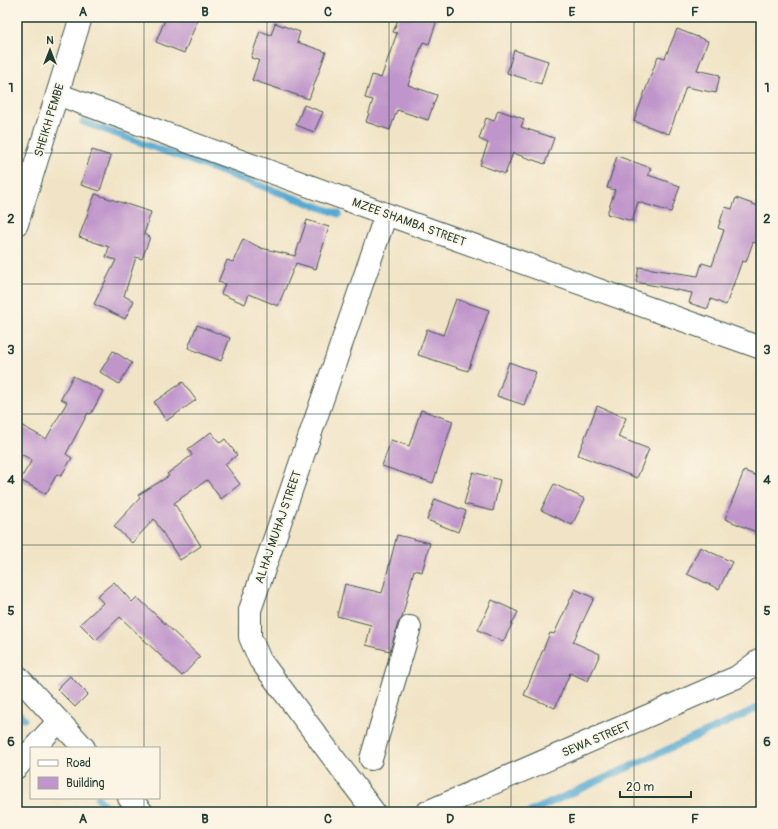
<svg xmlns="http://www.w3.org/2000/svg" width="778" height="829" viewBox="0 0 778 829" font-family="Pangolin,sans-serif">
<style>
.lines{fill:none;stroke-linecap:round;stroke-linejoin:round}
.stream{stroke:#55a9d1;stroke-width:7}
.building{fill:#bf95cb}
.minor-casing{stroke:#3e564a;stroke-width:24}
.minor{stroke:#fff;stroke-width:22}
.grid{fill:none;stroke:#1f3d34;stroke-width:1;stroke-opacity:0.55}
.labels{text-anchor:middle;stroke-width:3.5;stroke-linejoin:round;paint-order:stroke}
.street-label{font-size:12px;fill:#1f3d34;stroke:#fcf5e5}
.neatline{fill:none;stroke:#1f3d34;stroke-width:1.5}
.grid-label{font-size:13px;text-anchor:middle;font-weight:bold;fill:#1f3d34}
</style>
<rect width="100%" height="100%" fill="#fcf5e5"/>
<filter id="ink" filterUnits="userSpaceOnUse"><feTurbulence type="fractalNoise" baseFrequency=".025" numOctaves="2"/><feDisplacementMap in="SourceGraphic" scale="8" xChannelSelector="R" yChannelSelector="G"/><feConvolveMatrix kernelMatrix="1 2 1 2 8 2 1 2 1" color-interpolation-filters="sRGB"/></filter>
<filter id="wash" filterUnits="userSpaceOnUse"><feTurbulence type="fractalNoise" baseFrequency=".012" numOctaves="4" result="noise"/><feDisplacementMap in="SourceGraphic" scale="16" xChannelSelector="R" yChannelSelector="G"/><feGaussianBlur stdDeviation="0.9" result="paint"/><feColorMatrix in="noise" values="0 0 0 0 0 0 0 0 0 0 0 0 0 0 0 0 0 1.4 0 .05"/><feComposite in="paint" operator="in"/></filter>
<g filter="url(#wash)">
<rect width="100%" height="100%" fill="#f1e4c6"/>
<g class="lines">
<path class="stream" d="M83 122 339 214
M17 712 24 719
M98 798 111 812
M530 812 728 722 761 706"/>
</g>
<g id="blocks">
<path class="building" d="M166 17H199L184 53 156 42Z
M399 17H438L429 44 423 42 408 85 437 95 428 120 397 110 390 130 366 122 373 100 365 98 372 75 381 78 397 33 393 32Z
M275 23 300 32 297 42 326 52 309 99 252 80 259 60 251 58 260 31 271 35Z
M677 29 708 41 697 70 720 75 716 93 686 87 669 134 634 121 658 56 665 58Z
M514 50 548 61 541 84 507 73Z
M304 105 323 112 314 132 296 125Z
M498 110 524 119 521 127 554 138 545 164 513 153 505 174 480 165 488 143 479 139 486 118 494 121Z
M92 150 111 156 100 191 81 185Z
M617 156 651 168 648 175 680 186 671 212 638 202 632 221 607 214 615 190 607 188Z
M95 194 151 212 144 234 150 237 142 259 136 257 124 296 134 301 125 319 94 304 116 260 106 257 109 247 79 237Z
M736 198 761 207V245L753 242 746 262 742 261 726 305 711 299 708 309 689 303 692 293 636 282 639 267 698 276 702 263 712 266 724 230 718 228 725 207 732 209Z
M307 220 329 227 316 269 296 263 278 306 249 294 245 304 221 294 225 284 218 282 227 260 233 262 243 239 261 248 295 256Z
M456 299 489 310 468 371 418 355 427 329 443 335Z
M197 325 230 338 221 361 188 348Z
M113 351 132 363 119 384 100 372Z
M509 362 536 372 524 405 497 396Z
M73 376 103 391 91 414 88 413 66 454 72 458 61 476 57 474 46 494 20 480 32 460 17 452V423L46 439 67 402 61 399Z
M183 382 196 400 166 421 154 402Z
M597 406 626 418 618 437 649 449 637 478 578 455Z
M421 410 453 421 433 483 382 466 391 440 409 446Z
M211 432 220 443 225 439 237 455 225 464 240 484 221 499 207 480 174 503 201 546 180 560 154 519 132 543 114 526 140 498 138 495 169 476 167 474 192 455 188 449Z
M744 471 761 477V534L725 519Z
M473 472 500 480 493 511 464 504Z
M554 484 585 499 572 525 541 510Z
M435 499 466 511 458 532 427 520Z
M397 535 430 543 422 572 414 570 402 618 398 623 390 651 366 645 371 625 337 616 345 584 382 593Z
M700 547 732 562 719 589 687 574Z
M114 582 132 602 137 597 200 657 182 676 120 617 96 640 80 624 103 603 97 596Z
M575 589 594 598 573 642 600 654 588 681 570 673 555 708 524 695 550 633 554 634Z
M492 600 518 612 503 642 478 630Z
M70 676 88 694 75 707 57 689Z"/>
</g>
</g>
<g filter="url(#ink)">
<use href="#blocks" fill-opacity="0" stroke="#3e564a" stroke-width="1"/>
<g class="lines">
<defs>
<path id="minor" d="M57 94 386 214 761 348
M17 224 81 17
M17 676 84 748
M34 748 59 721
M371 759 410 627
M17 767 31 751
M129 798 142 812
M374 812 260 660 250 637V610L386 214
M427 812 737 677 761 659"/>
</defs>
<use href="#minor" class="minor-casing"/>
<use href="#minor" class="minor"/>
</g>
</g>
<path class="grid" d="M144 17V748M267 17V812M389 17V812M511 17V812M634 17V812M17 153H761M17 284H761M17 414H761M17 545H761M17 676H761M144 798V812"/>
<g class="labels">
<g class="street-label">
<text transform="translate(49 120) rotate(-73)" y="4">SHEIKH PEMBE</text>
<text transform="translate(409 222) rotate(20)" y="4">MZEE SHAMBA STREET</text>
<text transform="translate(278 527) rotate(-71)" y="4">ALHAJ MUHAJ STREET</text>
<text transform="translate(596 739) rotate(-23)" y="4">SEWA STREET</text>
</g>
</g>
<rect width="778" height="829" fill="none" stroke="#fcf5e5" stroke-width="44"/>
<rect x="30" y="747" width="130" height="52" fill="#fcf5e5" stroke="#a4ab9e"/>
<rect x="38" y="760" width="20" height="6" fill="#ffffff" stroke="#a4ab9e"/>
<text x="66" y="767" font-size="12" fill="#1f3d34">Road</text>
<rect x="38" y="777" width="20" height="12" fill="#bf95cb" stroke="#a4ab9e"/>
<text x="66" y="787" font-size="12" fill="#1f3d34">Building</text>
<g transform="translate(50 50)" stroke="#fcf5e5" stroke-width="3" paint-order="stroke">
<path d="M0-3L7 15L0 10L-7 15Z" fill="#1f3d34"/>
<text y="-6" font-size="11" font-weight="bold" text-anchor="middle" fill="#1f3d34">N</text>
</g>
<path d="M620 791v6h71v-6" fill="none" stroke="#1f3d34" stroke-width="2"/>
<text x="626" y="791" font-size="12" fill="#1f3d34" stroke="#fcf5e5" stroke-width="3" paint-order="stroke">20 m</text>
<rect x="22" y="22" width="734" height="785" class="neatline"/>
<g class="grid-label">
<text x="83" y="16">A</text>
<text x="205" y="16">B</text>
<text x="328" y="16">C</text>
<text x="450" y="16">D</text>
<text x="572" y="16">E</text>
<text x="695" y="16">F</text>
<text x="11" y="92">1</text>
<text x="767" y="92">1</text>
<text x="11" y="223">2</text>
<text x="767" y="223">2</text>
<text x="11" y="354">3</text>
<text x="767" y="354">3</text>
<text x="11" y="484">4</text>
<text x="767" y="484">4</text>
<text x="11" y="615">5</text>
<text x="767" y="615">5</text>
<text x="11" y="746">6</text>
<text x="767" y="746">6</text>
<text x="83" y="823">A</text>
<text x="205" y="823">B</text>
<text x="328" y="823">C</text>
<text x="450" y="823">D</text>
<text x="572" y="823">E</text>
<text x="695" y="823">F</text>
</g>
</svg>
